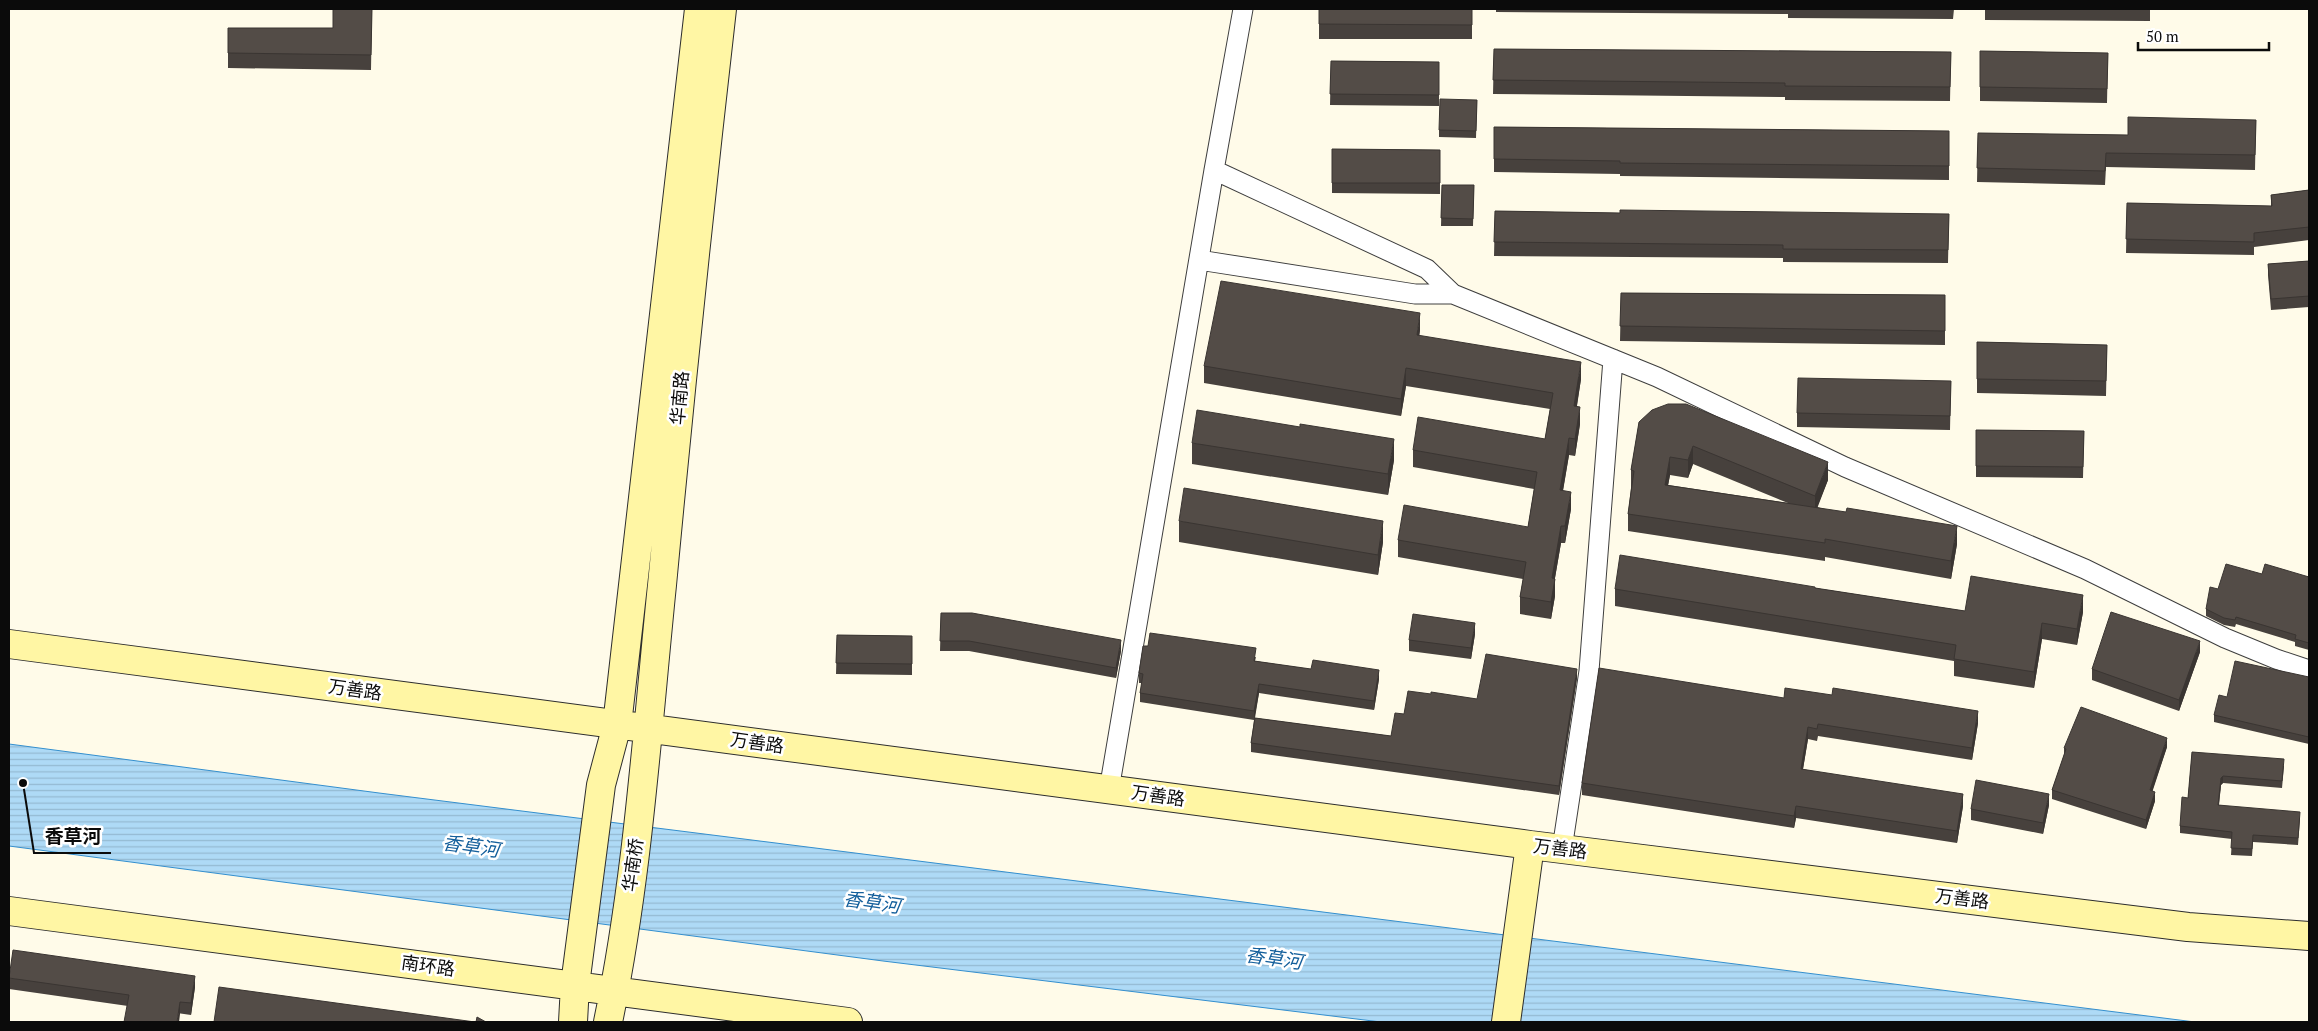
<svg xmlns="http://www.w3.org/2000/svg" width="2318" height="1031" viewBox="0 0 2318 1031" font-family="'PT Serif','Noto Sans SC',serif">
<style>
.water{fill:url(#water-rules);stroke:#348fce}
.lines{fill:none;stroke-linecap:round;stroke-linejoin:round}
.street-casing{stroke:#3e3e3e;stroke-width:21}
.secondary-casing{stroke:#2d2d2d;stroke-width:30}
.street{stroke:#fff;stroke-width:19}
.secondary{stroke:#fff6a4;stroke-width:28}
.wall{fill:#47413d;fill-rule:evenodd}
.shaded-wall{fill:#3a3532}
.building{fill:#534c47;stroke:#3a3532}
.labels{text-anchor:middle;stroke-width:5;stroke-linejoin:round;paint-order:stroke}
.street-label{font-size:18px;fill:#0b0b0b;stroke:#fff}
.water-label{font-size:19px;font-style:italic;fill:#15609c;stroke:#fff}
.leader{fill:none;stroke:#0b0b0b;stroke-width:2}
.callout-dot{fill:#0b0b0b;stroke:#fff;stroke-width:2}
.callout-label{font-size:19px;text-anchor:middle;font-weight:bold;fill:#0b0b0b;stroke:#fff;stroke-width:5;stroke-linejoin:round;paint-order:stroke}
</style>
<defs>
<pattern id="water-rules" width="6" height="5" patternUnits="userSpaceOnUse" patternTransform="scale(1.25)"><rect width="6" height="5" fill="#aedaf6"/><path d="M0 2.5h6" fill="none" stroke="#94bad2"/></pattern>
</defs>
<rect width="100%" height="100%" fill="#fffbe9"/>
<path class="water" d="M9 744 379 793 2195 1022H1381L883 961 9 846Z"/>
<g class="lines">
<defs>
<path id="street" d="M1214 170 1427 269 1453 294
M1199 260 1415 294H1453L1657 377 1845 467 2085 569 2225 638 2276 659 2309 670
M1109 790 1214 170 1243 9
M1562 849 1589 671 1613 359"/>
<path id="secondary" d="M9 644 1530 845 2188 927 2309 936
M9 911 848 1022
M573 1022 575 985 601 785 617 725 699 9
M608 1022C638 878 647 731 662 585 680 393 700 201 722 9
M1506 1022 1530 845"/>
</defs>
<use href="#street" class="street-casing"/>
<use href="#secondary" class="secondary-casing"/>
<use href="#street" class="street"/>
<use href="#secondary" class="secondary"/>
</g>
<path class="wall" d="M372 9 371 70 228 68V28H333Z
M1319 9H1472V39H1319Z
M1496 9H1954L1953 19 1788 18V14L1496 12Z
M1985 9H2150V21L1985 20Z
M1494 49 1951 52 1950 101 1785 100V97L1493 94Z
M1980 51 2108 53 2107 103 1980 101Z
M1331 61 1439 62V106L1330 105Z
M1477 100 1476 138 1439 137V130Z
M2256 120 2255 170 2106 167 2105 185 1977 182 1978 133 2128 135Z
M1494 127 1949 131V180L1620 176V174L1494 172Z
M1332 149 1440 150V194L1332 193Z
M1442 185H1474L1473 226H1441Z
M2309 190V240L2254 247V255L2126 253 2127 203 2271 206V195Z
M1495 211 1620 213 1949 214 1948 263 1783 262V258L1494 256Z
M2309 261V307L2271 310 2268 275V264Z
M1621 293 1945 295V345L1620 341Z
M1420 330 1419 336 1581 379 1577 406 1580 424 1575 456 1569 455 1563 491 1571 509 1565 543H1561L1555 578V596L1551 619 1520 614V597L1523 579 1398 557V540L1528 527 1534 489 1413 467V450L1545 439 1550 409 1406 386 1401 416 1204 383V366Z
M1977 342 2107 345 2106 396 1977 393Z
M1951 381 1950 430 1797 427V413Z
M1639 422 1828 480 1817 507 1957 544 1951 579 1825 557V561L1628 531V514L1631 488V470ZM1693 464 1788 503 1668 485 1670 475 1688 478Z
M1976 430 2084 431 2083 478 1976 477Z
M1192 443 1394 460 1388 495 1192 464Z
M1179 521 1383 542 1378 575 1179 542Z
M2262 574 2309 577V650L2295 646V642L2236 624 2235 627 2224 625 2206 616V609L2218 589Z
M1815 588 1965 611 2083 612 2077 645 2042 639 2034 688 1954 676V661L1615 606V589Z
M941 613 1121 651 1116 678 969 651H940Z
M1475 634 1471 659 1409 651V640Z
M837 635 912 636V675L836 674Z
M2200 652 2179 711 2092 680V669Z
M1256 657 1255 661 1379 679 1374 710 1259 693 1255 718 1391 736 1404 714 1431 694 1477 699 1577 678 1559 795 1251 752V743L1254 720 1140 702V693L1142 683H1139V673Z
M2309 677V744L2214 722V715L2227 697Z
M1832 695 1978 723 1972 760 1818 736 1817 741 1808 739 1803 769 1963 806 1957 843 1796 818 1794 828 1582 795V783L1784 698Z
M2167 747 2152 791 2155 801 2146 829 2052 799V790L2064 755V748Z
M2192 752 2284 766 2282 788 2223 783 2221 785 2219 805 2300 819 2298 845 2253 842 2252 856 2231 855 2232 839 2180 833V826L2188 798Z
M2049 805 2043 834 1971 820V809Z
M9 978 195 987 191 1015 9 989Z"/>
<path class="shaded-wall" d="M1420 313V330L1417 352V335Z
M1581 362V379L1574 423V406Z
M1406 368V386L1401 416V399Z
M1580 407V424L1575 456V439Z
M1569 438V455L1560 507V490Z
M1394 439V460L1388 495V474Z
M1693 446V464L1688 478V460Z
M1670 457V475L1665 502V485Z
M1828 462V480L1815 514V496Z
M1571 492V509L1565 543V526Z
M1383 521V542L1378 575V555Z
M1561 526V543L1552 595V578Z
M1957 526V544L1951 579V561Z
M1555 579V596L1551 619V602Z
M2083 595V612L2077 645V629Z
M1475 623V634L1471 659V648Z
M2042 623V639L2034 688V672Z
M1121 640V651L1116 678V668Z
M2200 641V652L2179 711V700Z
M1577 669V678L1559 795V786Z
M1379 670V679L1374 710V701Z
M1259 684V693L1254 720V711Z
M1978 711V723L1972 760V748Z
M1808 727V739L1801 781V769Z
M2167 738V747L2150 799V790Z
M2223 776V783L2221 785 2218 812 2221 778Z
M2155 792V801L2146 829V820Z
M1963 794V806L1957 843V831Z
M2049 794V805L2043 834V823Z
M1796 806V818L1794 828V816Z
M195 976V987L191 1015V1003Z
M180 1002V1014L179 1022H177Z"/>
<path class="building" d="M333 9H372L371 55 228 53V28H333Z
M1319 9H1472V25L1319 24Z
M1494 49 1951 52 1950 87 1785 86V83L1493 80Z
M1980 51 2108 53 2107 89 1980 87Z
M1331 61 1439 62V95L1330 94Z
M1440 99 1477 100 1476 131 1439 130Z
M2128 117 2256 120 2255 155 2106 153 2105 171 1977 168 1978 133 2128 135Z
M1494 127 1949 131V166L1620 163V161L1494 159Z
M1332 149 1440 150V183H1332Z
M1442 185H1474L1473 219 1441 218Z
M2309 190V227L2254 233V242L2126 239 2127 203 2272 206 2271 195Z
M1620 210 1949 214 1948 250 1783 249V245L1494 242 1495 211 1620 213Z
M2309 261V296L2271 299 2268 264Z
M1221 281 1420 313 1417 335 1581 362 1574 406 1580 407 1575 439 1569 438 1560 490 1571 492 1565 526H1561L1552 578 1555 579 1551 602 1520 597 1526 562 1398 540 1404 505 1528 527 1537 472 1413 450 1418 417 1545 439 1553 393 1406 368 1401 399 1204 366Z
M1621 293 1945 295V331L1620 326Z
M1977 342 2107 345 2106 381 1977 379Z
M1798 378 1951 381 1950 416 1797 413Z
M1668 404H1686L1828 462 1815 496 1693 446 1688 460 1670 457 1665 485 1846 512 1847 508 1957 526 1951 561 1825 539V543L1628 514 1634 471 1631 470 1639 422 1652 410Z
M1197 410 1300 427V424L1394 439 1388 474 1192 443Z
M1976 430 2084 431 2083 467 1976 466Z
M1184 488 1383 521 1378 555 1179 521Z
M1620 555 1815 587V588L1965 611 1971 576 2083 595 2077 629 2042 623 2034 672 1954 659 1956 645 1615 589Z
M2226 564 2262 574 2265 564 2309 577V643L2295 639 2296 635 2236 617 2235 620 2224 618 2206 609 2210 587 2218 589Z
M2111 612 2200 641 2179 700 2092 669Z
M941 613H972L1121 640 1116 668 969 641H940Z
M1413 614 1475 623 1471 648 1409 640Z
M1150 633 1256 648 1254 661 1311 669 1313 660 1379 670 1374 701 1259 684 1254 711 1140 693 1143 674 1139 673 1143 646H1148Z
M837 635 912 636V664L836 663Z
M1486 654 1577 669 1559 786 1251 743 1255 718 1391 736 1395 713 1404 714 1408 691 1431 694V692L1477 699Z
M2235 661 2309 677V737L2214 715 2219 695 2227 697Z
M1599 668 1784 698 1785 688 1832 695 1833 688 1978 711 1972 748 1818 724 1817 729 1808 727 1801 769 1963 794 1957 831 1796 806 1794 816 1582 783Z
M2081 707 2167 738 2150 790 2155 792 2146 820 2052 790 2066 749 2064 748Z
M2192 752 2284 759 2282 781 2223 776 2221 778 2218 805 2300 812 2298 838 2253 835 2252 849 2231 848 2232 832 2180 826 2182 797 2188 798Z
M1976 780 2049 794 2043 823 1971 809Z
M13 950 195 976 191 1003 180 1002 177 1022H124L129 995 9 978Z
M219 987 475 1022H214Z
M477 1017 486 1022H476Z"/>
<g class="labels">
<g class="street-label">
<text transform="translate(680 398) rotate(-85)" y="6">华南路</text>
<text transform="translate(355 690) rotate(8)" y="6">万善路</text>
<text transform="translate(757 743) rotate(8)" y="6">万善路</text>
<text transform="translate(1158 796) rotate(8)" y="6">万善路</text>
<text transform="translate(1560 849) rotate(7)" y="6">万善路</text>
<text transform="translate(633 865) rotate(-82)" y="6">华南桥</text>
<text transform="translate(1962 899) rotate(7)" y="6">万善路</text>
<text transform="translate(428 966) rotate(8)" y="6">南环路</text>
</g>
<g class="water-label">
<text transform="translate(471 846) rotate(8)" y="7">香草河</text>
<text transform="translate(872 902) rotate(8)" y="7">香草河</text>
<text transform="translate(1274 958) rotate(8)" y="7">香草河</text>
</g>
</g>
<path class="leader" d="M23 783L34 853H111"/>
<circle class="callout-dot" cx="23" cy="783" r="5"/>
<g class="callout-label">
<text x="73" y="843">香草河</text>
</g>
<rect width="2318" height="1031" fill="none" stroke="#0b0b0b" stroke-width="20"/>
<path d="M2138 42v8h131v-8" fill="none" stroke="#0b0b0b" stroke-width="2.5"/>
<text x="2146" y="42" font-size="15" fill="#0b0b0b" stroke="#ffffff" stroke-width="4" paint-order="stroke">50 m</text>
</svg>
